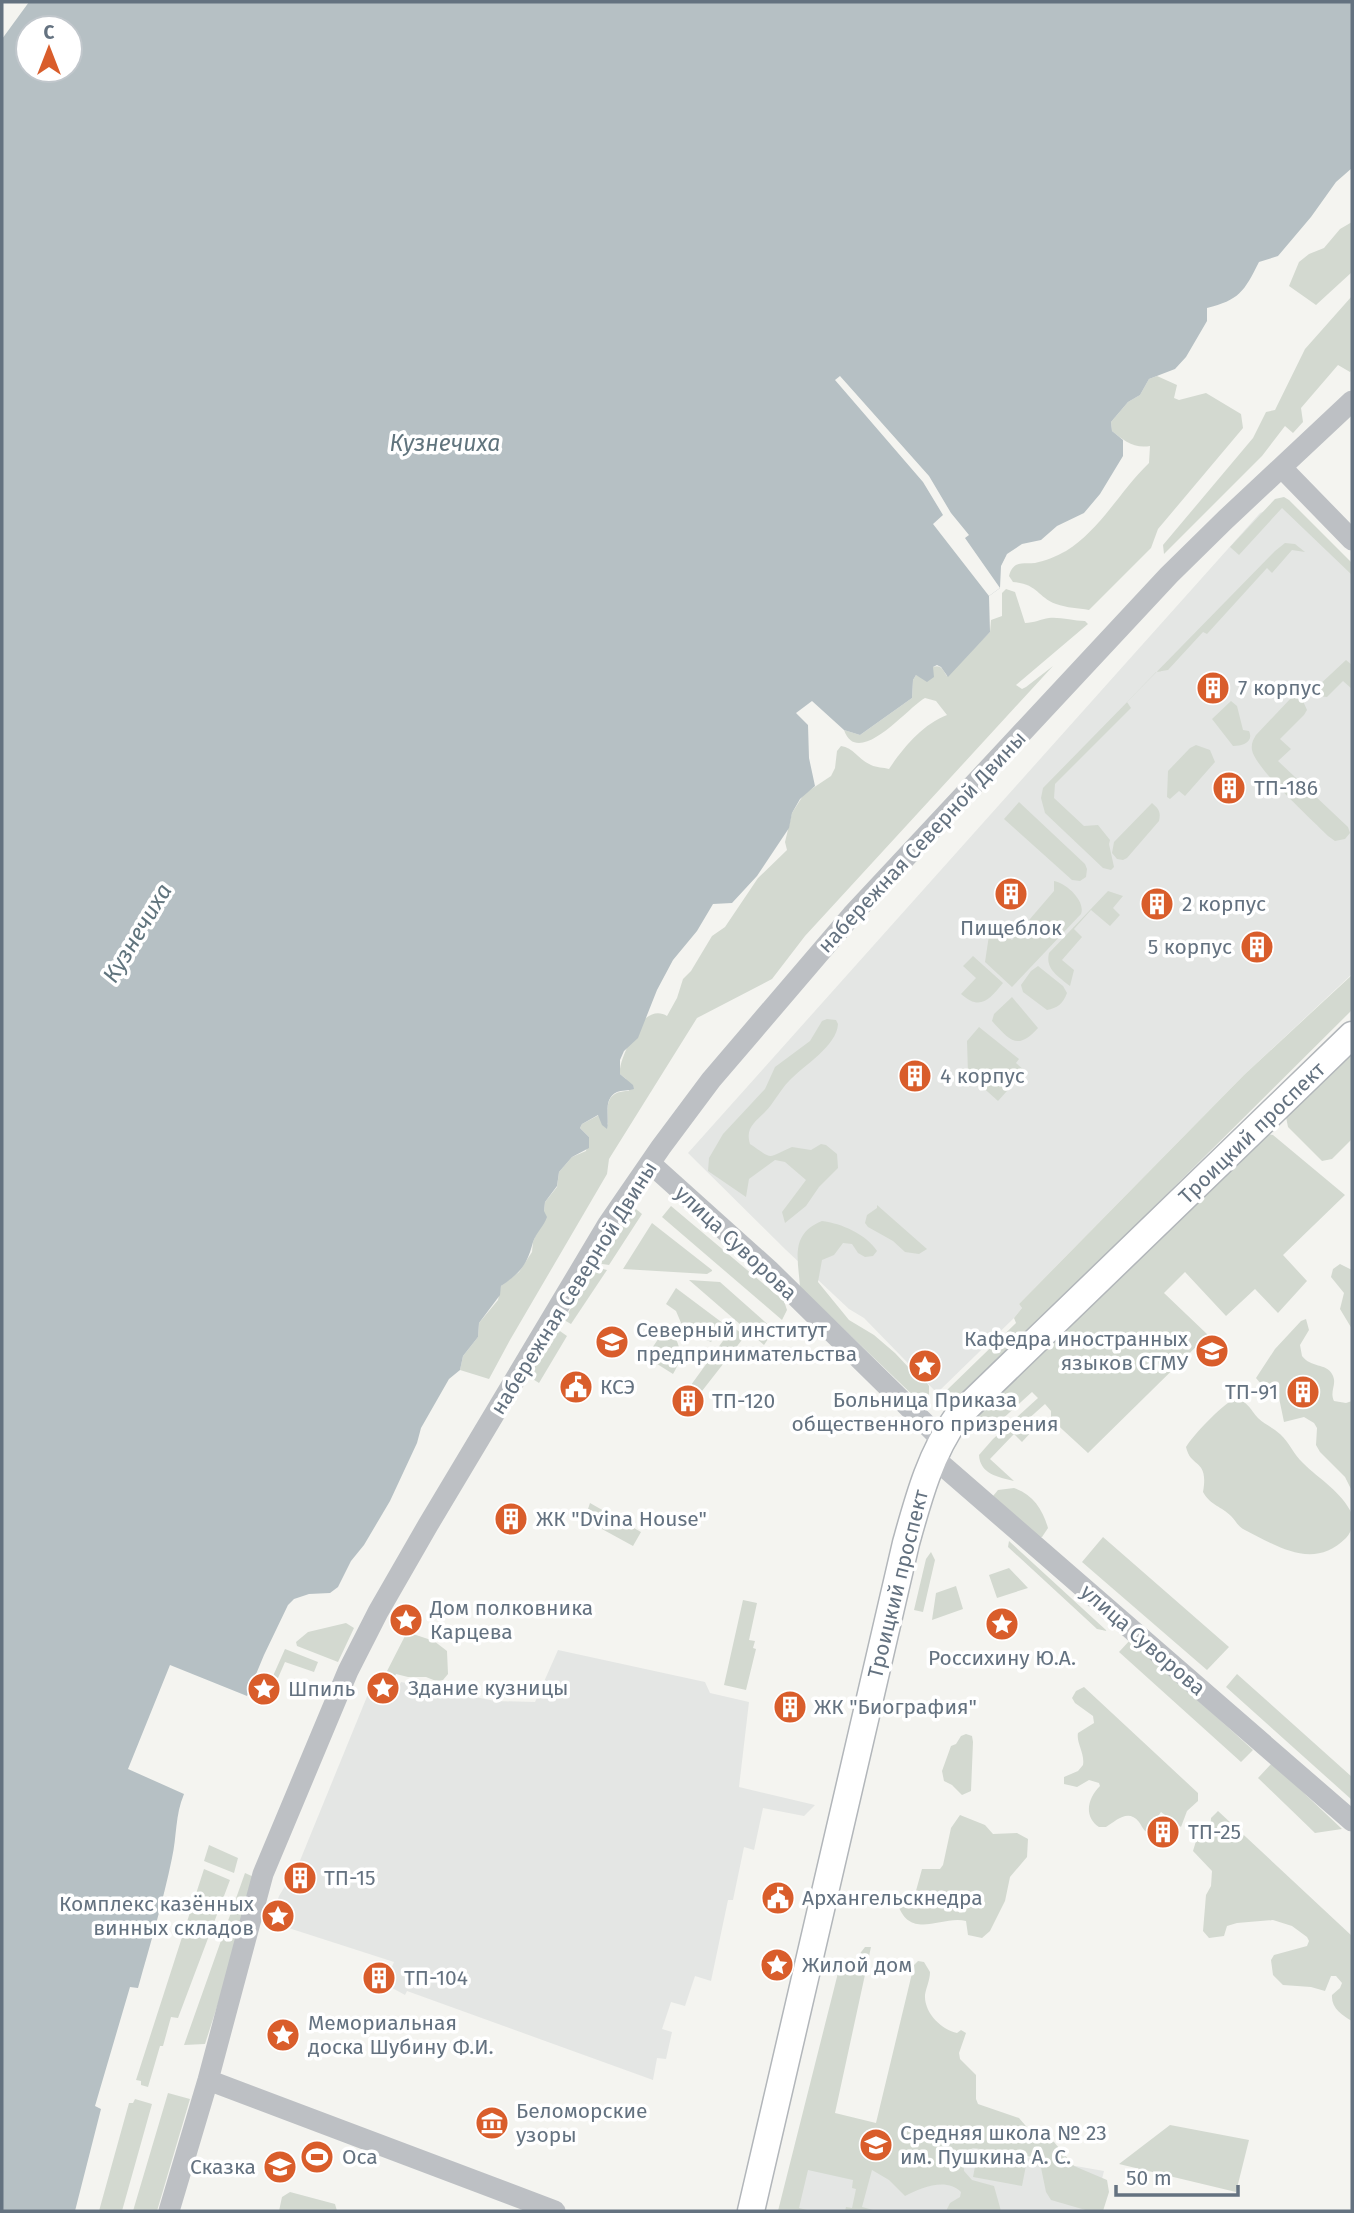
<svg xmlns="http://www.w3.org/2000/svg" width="1354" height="2213" viewBox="0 0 1354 2213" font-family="'Fira Sans',sans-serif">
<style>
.built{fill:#e4e6e4}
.green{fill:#d3d9d0}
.water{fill:#b6c0c4;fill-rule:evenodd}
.pier{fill:#f4f4f0}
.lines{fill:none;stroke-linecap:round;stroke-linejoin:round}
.major-casing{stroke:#b2b6ba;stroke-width:29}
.minor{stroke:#bdc0c4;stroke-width:21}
.major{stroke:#fff;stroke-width:26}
.labels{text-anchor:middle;stroke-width:7;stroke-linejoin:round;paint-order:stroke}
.poi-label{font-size:21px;fill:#647280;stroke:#fff;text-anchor:start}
.street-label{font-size:21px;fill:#647280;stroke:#fff}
.water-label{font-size:23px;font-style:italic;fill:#60747d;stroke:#fff}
</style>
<rect width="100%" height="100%" fill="#f4f4f0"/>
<path class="built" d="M1287 502 1352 564V974L1244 1075 1019 1304 1022 1308 1014 1318 937 1393 864 1318 849 1309 786 1250 688 1153 1260 513Z
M558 1650 705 1682 710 1693 749 1702 739 1787 815 1805 804 1816 763 1808 754 1850 744 1847 733 1900H728L711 1981 695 1976 685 2006 671 2002 662 2029 672 2032 666 2059 657 2058 653 2080 407 1991 405 1995 385 1984 394 1962 270 1922 279 1896 299 1863 375 1677 399 1686 401 1682 495 1701 535 1702Z
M804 2118 1104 2171 1094 2211H781Z"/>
<path class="green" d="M1352 222V272L1316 305 1289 286 1299 262 1309 254 1324 248 1340 229Z
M1352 296V370L1350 372 1338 365 1301 408 1303 422 1293 433 1285 426 1262 456 1164 554 1163 545 1253 438 1266 412 1275 410 1305 349Z
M1157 376 1177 385 1174 398 1179 400 1206 393 1241 414 1243 428 1158 529 1151 548 1089 610C1078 608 1067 608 1056 604 1037 597 1038 584 1013 582L1009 576C1013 560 1023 564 1035 563 1045 561 1057 556 1066 551 1100 530 1120 491 1149 463L1150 446C1134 449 1123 440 1112 431L1111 422 1128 402 1140 395 1149 379Z
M1284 497 1289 500 1352 563V575L1282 508 1239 555 1230 547 1275 499Z
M1285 543 1295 544 1305 552 1292 550 1272 573 1267 568 1207 634 1203 632 1168 670 1156 672 1127 702 1131 708 1055 784 1054 798 1084 826 1098 825 1110 840 1109 844 1114 867 1111 870 1103 868 1045 813 1041 798 1043 788 1275 551Z
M1006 589 1015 592 1025 623C1034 623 1041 619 1049 618 1061 617 1073 621 1085 621L1088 624 1016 685 1022 689 1026 687 1053 666 805 936 772 979 697 1018 609 1159 607 1174 510 1340 489 1379 460 1370 463 1356 478 1337 479 1323 498 1300 501 1286 519 1272 532 1252 533 1242 544 1211 545 1202 557 1187 559 1172 572 1157 586 1151 589 1137 580 1128 582 1124 599 1115 608 1125C607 1106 605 1091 629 1091L626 1079 620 1074C618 1062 636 1026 646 1018 653 1012 661 1012 667 1016L677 998 683 979 691 971 712 936 725 927 758 878 787 850 785 842 792 813 804 794 831 776 835 768 837 751 841 746C854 748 859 760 871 765 877 768 883 767 889 769 903 748 923 724 947 715L936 701 925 698C909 706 858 770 844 730L860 735 912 698 913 680 916 675 920 676 933 673V667C941 664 943 670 947 676L990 632 991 620 1002 616V593Z
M1346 660 1352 665V689L1343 681 1327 697 1318 696 1316 688Z
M1296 697 1303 701 1307 710 1304 715 1280 739 1291 749 1278 761 1348 827 1350 833 1345 839 1335 841 1328 836C1312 820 1255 768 1252 750 1251 744 1253 740 1256 735L1291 698Z
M1231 701 1237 706 1243 730 1249 731C1254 742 1243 746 1233 746L1212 719Z
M1196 745 1210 750 1215 762 1185 796 1179 791 1170 799 1167 797 1168 771 1190 748Z
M1019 802 1085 864 1087 869 1086 877 1080 881 1072 880 1004 819Z
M1152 803C1159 809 1161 812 1159 821L1127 858 1123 860 1117 859 1112 853 1114 842Z
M1054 881C1066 883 1086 901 1081 914L1012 987 985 962 991 922 1012 940 1054 891Z
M1108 891 1123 896 1113 908 1120 915 1110 926 1091 910 1074 929 1082 937 1062 960 1074 970 1070 986C1058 976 1045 969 1049 953Z
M973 956 1003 983C989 1000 980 1011 961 994L976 978 963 966Z
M1038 966 1063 986 1067 993C1063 1004 1057 1008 1047 1010L1023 992 1021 985 1031 971Z
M1352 975V1010L960 1400 952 1402 946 1397 947 1390 1016 1323 1014 1318 1022 1308 1019 1304 1244 1075Z
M1012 997 1038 1028C1018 1050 1011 1042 992 1021L994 1014Z
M827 1019 836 1020 838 1024C837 1046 803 1066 789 1081 780 1090 774 1103 765 1112 755 1122 745 1128 750 1144 775 1161 766 1158 792 1147L811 1150 821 1144 826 1145 837 1154 838 1168 819 1187 806 1206 785 1223 782 1212 806 1180 785 1162 775 1160 749 1179 746 1197 708 1171 709 1158 723 1134 765 1089 775 1067 810 1041 822 1021Z
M979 1027 1019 1059 1016 1063 1025 1071 998 1101 968 1074 967 1041Z
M1352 1053V1139L1332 1159 1322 1161 1288 1127 1286 1117Z
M1268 1134 1273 1135 1345 1195 1283 1255 1307 1281 1278 1313 1255 1289 1226 1316 1185 1272 1164 1293 1208 1335 1088 1453 1051 1419V1411L1045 1404 1026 1421 1033 1430 1022 1442 1014 1434 990 1459 1014 1481C998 1477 980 1474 979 1455L993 1439 1038 1398 1032 1392 987 1433 974 1420 976 1417Z
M631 1205 642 1214 609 1265 596 1263Z
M877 1205 927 1249 919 1254 905 1252 893 1241 868 1227 865 1223 867 1215 877 1208Z
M671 1206 784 1301 787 1310 782 1320 662 1217Z
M822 1221C841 1223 867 1235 877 1251L873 1256 865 1257 858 1253 852 1244 843 1243 834 1255 822 1260 818 1282 849 1320 874 1335 895 1353 912 1371 925 1380 929 1386V1394L923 1405 800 1287C798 1258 790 1234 822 1221Z
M652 1223 712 1270V1271L707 1274 623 1269Z
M1340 1264 1352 1270V1329L1340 1309 1344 1293 1331 1277 1333 1269Z
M595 1267 607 1270 571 1324 564 1320Z
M689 1280 720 1282 774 1330 764 1345Z
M676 1288 724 1324 711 1342 684 1330 676 1311 666 1304Z
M1306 1319 1309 1330 1300 1345 1302 1356C1311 1368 1326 1363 1332 1374 1338 1384 1329 1391 1334 1401L1346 1403 1352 1401V1491L1345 1477 1320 1452 1316 1445 1317 1428 1314 1423 1304 1417 1284 1422 1278 1393 1261 1384 1256 1378 1275 1349 1301 1321Z
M667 1326C680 1342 685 1355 673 1374L646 1357Z
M733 1327 745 1336 702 1391 691 1385Z
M557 1329 567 1336 539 1383 528 1376Z
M1234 1399C1247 1400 1250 1409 1258 1418 1264 1424 1274 1428 1280 1434 1289 1442 1294 1455 1303 1463 1319 1479 1342 1492 1352 1514 1354 1522 1352 1532 1346 1538 1313 1571 1277 1546 1243 1529 1237 1525 1236 1521 1231 1516 1221 1506 1211 1506 1203 1492 1209 1458 1191 1469 1186 1447 1194 1434 1220 1407 1234 1399Z
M1014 1488C1033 1494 1043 1510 1048 1528L1042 1537H1038L993 1496 998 1490Z
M590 1503 641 1532 633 1546 591 1523 587 1512Z
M1103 1537 1229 1647 1207 1670 1082 1562Z
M1009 1541 1107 1631 1097 1629 1008 1547Z
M931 1552 935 1560 923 1612 914 1610 926 1559Z
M1009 1568 1028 1588 997 1598 989 1575Z
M956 1586 963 1609 932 1620 936 1593Z
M743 1600 757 1603 749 1640 755 1641 753 1648 756 1649 746 1690 724 1685Z
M346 1623 354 1628 338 1662 297 1646 296 1642 308 1632Z
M407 1632 434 1641 447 1651 448 1674 443 1680 436 1681 426 1677H408L396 1674 392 1682 384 1677Z
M1131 1639 1253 1750 1241 1762 1119 1652Z
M285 1649 318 1662 314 1672 285 1662 278 1678 273 1676Z
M1237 1674 1352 1777V1800L1226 1687Z
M1084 1687 1198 1793V1801L1187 1811 1181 1827 1161 1812 1147 1832C1143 1830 1142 1826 1139 1822 1128 1808 1116 1821 1106 1827H1099C1083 1816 1088 1798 1100 1786L1099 1783 1089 1780 1077 1787 1064 1784V1777L1078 1771 1083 1765C1085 1753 1076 1743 1078 1733L1094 1723 1093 1716 1075 1703 1072 1698 1076 1691Z
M966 1734 972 1736 973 1742 971 1791 962 1795 952 1785 944 1781 942 1771 951 1746 956 1744 961 1736Z
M1272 1763 1342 1829 1315 1833 1258 1778Z
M1218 1811 1352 1936V2021C1342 2015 1331 2008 1332 1995L1340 1988 1342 1983 1336 1976H1331L1325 1991 1311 1987 1283 1985 1273 1975 1271 1960 1274 1955 1307 1946 1309 1941 1307 1937 1292 1926 1273 1920 1237 1923 1227 1926 1224 1936 1209 1938 1203 1931 1206 1895 1211 1886 1212 1871 1193 1851 1196 1841 1210 1833 1211 1818Z
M960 1815 985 1825 993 1834 1017 1833 1028 1839 1027 1857 1010 1877 1005 1901 990 1931 982 1938 968 1935 966 1921C942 1915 911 1941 898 1905L901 1896 914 1898 922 1869H940L943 1865 951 1828Z
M209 1845 238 1858 234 1873 204 1861Z
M204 1869 230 1880 178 2018 171 2017 163 2046H160L148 2087 141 2085V2081L136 2080Z
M245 1873 258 1879 205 2044 184 2045Z
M865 1947H871L835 2113 876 2123 914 1965 918 1961 924 1962 930 1972C930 1980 926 1988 925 1995 924 2013 942 2030 957 2033L961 2030 966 2033 959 2053 960 2059 976 2075V2099L978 2104 1019 2118 1031 2132 1054 2142 1074 2166 1107 2180 1109 2192 1103 2211H1089L1051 2200 1046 2192 1039 2158 973 2148 963 2153 964 2171 972 2180 994 2186 1001 2211H946L950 2203 960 2197 961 2192C946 2177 921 2188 905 2196L889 2180 872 2170 862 2207 877 2211H845L846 2207 852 2208 856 2189 852 2188 853 2180 808 2170 799 2208 811 2211H778L840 1965 855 1960Z
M168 2093 190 2099 157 2211H133Z
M135 2099 152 2104 122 2211H99L129 2103H133Z
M1170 2125 1249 2140 1236 2192 1119 2164Z
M978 2151 1027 2160 1022 2186 973 2177Z
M290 2192 335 2204 337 2211H279L282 2197Z"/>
<path class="water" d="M29 2H1352V168L1336 182 1311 217 1278 256 1259 262C1244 292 1239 300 1207 308V321L1186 357 1175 369 1149 379 1140 395 1128 402 1111 422 1112 431 1123 440V456L1100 494 1084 513 1057 526 1041 540 1022 544 1007 554 1001 566 1000 588 989 596 990 632 948 677 941 667 937 665 933 667 934 677 927 682 916 675 913 680 912 698 860 735 844 730 812 701 796 713 808 725 809 758 815 786 800 799 792 813 789 828 757 876 732 903 713 904 697 931 673 960 657 990 638 1038 624 1051 620 1060V1074L633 1085 634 1089C629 1091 621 1090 617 1092 602 1099 610 1118 607 1129L602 1125 598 1115 582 1124 580 1128 589 1137V1148L572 1157 559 1172 557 1186 545 1202 544 1211 547 1217C544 1226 536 1233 533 1242 527 1265 521 1272 501 1286L500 1295 479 1323 478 1337 463 1356 460 1370 449 1379 421 1428 417 1443 390 1501 364 1545 351 1561 338 1587 330 1593 309 1594 294 1599 288 1605 264 1655 247 1696 170 1665 128 1769 184 1794C175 1815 177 1836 172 1858 163 1902 150 1945 138 1988L130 1987 95 2106 101 2109 75 2211H2V39ZM28 28H70V70H28Z"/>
<path class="pier" d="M840 376 929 476 951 513 969 535 965 538 1000 588 989 596 933 524 943 515 923 482 835 380Z"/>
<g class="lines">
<defs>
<path id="major" d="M751 2211 906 1543C918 1500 930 1454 957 1417L1352 1035"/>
</defs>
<use href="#major" class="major-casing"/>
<path class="minor" d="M1282 468 1352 540
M651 1164 769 1270 942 1440
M934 1458 1352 1821
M208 2080 555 2211
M169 2211 208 2080 263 1874 348 1671 378 1612 428 1525 608 1224 661 1147 711 1080 852 915 1169 575 1226 519 1352 401"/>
<use href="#major" class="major"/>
</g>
<defs>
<symbol id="building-disc" viewBox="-11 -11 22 22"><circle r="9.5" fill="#d95d2b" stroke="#fff"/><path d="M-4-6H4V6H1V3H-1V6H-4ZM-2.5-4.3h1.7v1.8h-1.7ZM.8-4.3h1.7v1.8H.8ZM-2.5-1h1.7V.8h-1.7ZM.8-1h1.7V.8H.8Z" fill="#fff"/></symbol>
<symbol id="university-disc" viewBox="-11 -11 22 22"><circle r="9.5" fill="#d95d2b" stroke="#fff"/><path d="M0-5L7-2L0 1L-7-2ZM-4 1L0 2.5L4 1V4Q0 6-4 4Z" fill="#fff"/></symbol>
<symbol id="sight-disc" viewBox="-11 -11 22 22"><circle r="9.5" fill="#d95d2b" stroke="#fff"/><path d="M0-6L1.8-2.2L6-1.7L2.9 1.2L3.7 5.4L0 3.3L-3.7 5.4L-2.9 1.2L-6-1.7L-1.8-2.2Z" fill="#fff"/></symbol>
<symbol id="civic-disc" viewBox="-11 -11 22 22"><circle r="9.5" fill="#d95d2b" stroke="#fff"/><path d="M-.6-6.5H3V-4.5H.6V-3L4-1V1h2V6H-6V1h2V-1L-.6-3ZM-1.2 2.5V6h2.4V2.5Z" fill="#fff"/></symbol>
<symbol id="museum-disc" viewBox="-11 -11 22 22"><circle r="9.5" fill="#d95d2b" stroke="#fff"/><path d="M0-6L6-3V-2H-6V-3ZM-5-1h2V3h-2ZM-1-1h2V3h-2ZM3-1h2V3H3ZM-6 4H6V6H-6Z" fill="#fff"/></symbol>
<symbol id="school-disc" viewBox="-11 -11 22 22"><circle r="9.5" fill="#d95d2b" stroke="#fff"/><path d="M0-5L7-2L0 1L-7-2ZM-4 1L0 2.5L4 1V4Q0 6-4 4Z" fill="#fff"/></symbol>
<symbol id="stadium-disc" viewBox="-11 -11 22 22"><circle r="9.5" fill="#d95d2b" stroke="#fff"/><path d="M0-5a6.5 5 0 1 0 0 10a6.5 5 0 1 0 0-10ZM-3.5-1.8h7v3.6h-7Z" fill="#fff"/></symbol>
</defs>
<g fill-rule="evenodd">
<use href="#building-disc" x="1194" y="669" width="38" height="38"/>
<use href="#building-disc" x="1210" y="769" width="38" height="38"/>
<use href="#building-disc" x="992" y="875" width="38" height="38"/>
<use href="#building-disc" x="1138" y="885" width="38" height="38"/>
<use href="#building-disc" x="1238" y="928" width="38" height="38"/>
<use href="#building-disc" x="896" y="1057" width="38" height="38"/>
<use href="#university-disc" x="593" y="1323" width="38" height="38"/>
<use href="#university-disc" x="1193" y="1332" width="38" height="38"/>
<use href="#sight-disc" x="906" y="1347" width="38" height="38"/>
<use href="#civic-disc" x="557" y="1368" width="38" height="38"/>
<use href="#building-disc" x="1284" y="1373" width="38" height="38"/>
<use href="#building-disc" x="669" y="1382" width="38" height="38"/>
<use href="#building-disc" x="492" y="1500" width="38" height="38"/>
<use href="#sight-disc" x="387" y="1601" width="38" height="38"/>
<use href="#sight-disc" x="983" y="1605" width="38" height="38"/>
<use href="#sight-disc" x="364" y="1669" width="38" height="38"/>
<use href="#sight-disc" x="245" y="1670" width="38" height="38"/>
<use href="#building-disc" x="771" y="1688" width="38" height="38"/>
<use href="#building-disc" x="1144" y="1813" width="38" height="38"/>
<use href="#building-disc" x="281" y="1859" width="38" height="38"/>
<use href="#civic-disc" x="759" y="1879" width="38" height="38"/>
<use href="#sight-disc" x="259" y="1897" width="38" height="38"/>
<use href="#sight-disc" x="758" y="1946" width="38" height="38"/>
<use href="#building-disc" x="360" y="1959" width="38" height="38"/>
<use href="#sight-disc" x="264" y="2016" width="38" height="38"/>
<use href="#museum-disc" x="473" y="2104" width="38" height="38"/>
<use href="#school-disc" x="857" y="2126" width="38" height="38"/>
<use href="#stadium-disc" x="298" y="2138" width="38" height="38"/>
<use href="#school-disc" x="261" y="2148" width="38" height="38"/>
</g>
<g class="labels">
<g class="poi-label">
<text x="1238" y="695">7 корпус</text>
<text x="1254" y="795">ТП-186</text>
<text x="1182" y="911">2 корпус</text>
<text x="1011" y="935" text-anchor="middle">Пищеблок</text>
<text x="1232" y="954" text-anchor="end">5 корпус</text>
<text x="940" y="1083">4 корпус</text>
<text x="636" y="1337">Северный институт<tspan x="636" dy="24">предпринимательства</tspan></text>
<text x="1188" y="1346" text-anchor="end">Кафедра иностранных<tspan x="1188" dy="24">языков СГМУ</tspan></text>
<text x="600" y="1394">КСЭ</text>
<text x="1278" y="1399" text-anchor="end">ТП-91</text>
<text x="925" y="1407" text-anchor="middle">Больница Приказа<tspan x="925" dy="24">общественного призрения</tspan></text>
<text x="712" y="1408">ТП-120</text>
<text x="536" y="1526">ЖК "Dvina House"</text>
<text x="430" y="1615">Дом полковника<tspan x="430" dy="24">Карцева</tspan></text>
<text x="1002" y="1665" text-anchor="middle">Россихину Ю.А.</text>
<text x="408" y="1695">Здание кузницы</text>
<text x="288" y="1696">Шпиль</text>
<text x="814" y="1714">ЖК "Биография"</text>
<text x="1188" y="1839">ТП-25</text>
<text x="324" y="1885">ТП-15</text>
<text x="802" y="1905">Архангельскнедра</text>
<text x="254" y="1911" text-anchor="end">Комплекс казённых<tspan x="254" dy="24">винных складов</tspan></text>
<text x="802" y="1972">Жилой дом</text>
<text x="404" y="1985">ТП-104</text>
<text x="308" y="2030">Мемориальная<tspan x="308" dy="24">доска Шубину Ф.И.</tspan></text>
<text x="516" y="2118">Беломорские<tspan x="516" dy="24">узоры</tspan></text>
<text x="900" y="2140">Средняя школа № 23<tspan x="900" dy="24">им. Пушкина А. С.</tspan></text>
<text x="342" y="2164">Оса</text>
<text x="256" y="2174" text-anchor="end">Сказка</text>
</g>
<g class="street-label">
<text transform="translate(922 842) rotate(-47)" y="7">набережная Северной Двины</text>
<text transform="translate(1252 1133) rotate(-44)" y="7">Троицкий проспект</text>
<text transform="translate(736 1243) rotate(43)" y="7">улица Суворова</text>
<text transform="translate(574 1288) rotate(-58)" y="7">набережная Северной Двины</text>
<text transform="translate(898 1584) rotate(-76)" y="7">Троицкий проспект</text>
<text transform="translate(1143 1640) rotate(41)" y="7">улица Суворова</text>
</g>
<g class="water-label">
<text x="445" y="451">Кузнечиха</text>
<text transform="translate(137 933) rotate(-59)" y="8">Кузнечиха</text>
</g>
</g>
<rect width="1354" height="2213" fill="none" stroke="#647280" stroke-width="7"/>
<g transform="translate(49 49)"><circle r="33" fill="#ffffff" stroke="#c1c7cc" stroke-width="2"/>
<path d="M0-5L12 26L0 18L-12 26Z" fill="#d95d2b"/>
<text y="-10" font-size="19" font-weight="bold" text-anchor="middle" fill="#647280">С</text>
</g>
<path d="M1116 2185v10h122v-10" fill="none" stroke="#647280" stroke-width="3.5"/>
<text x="1126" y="2185" font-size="21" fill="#647280" stroke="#ffffff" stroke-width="5" paint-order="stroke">50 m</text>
</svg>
